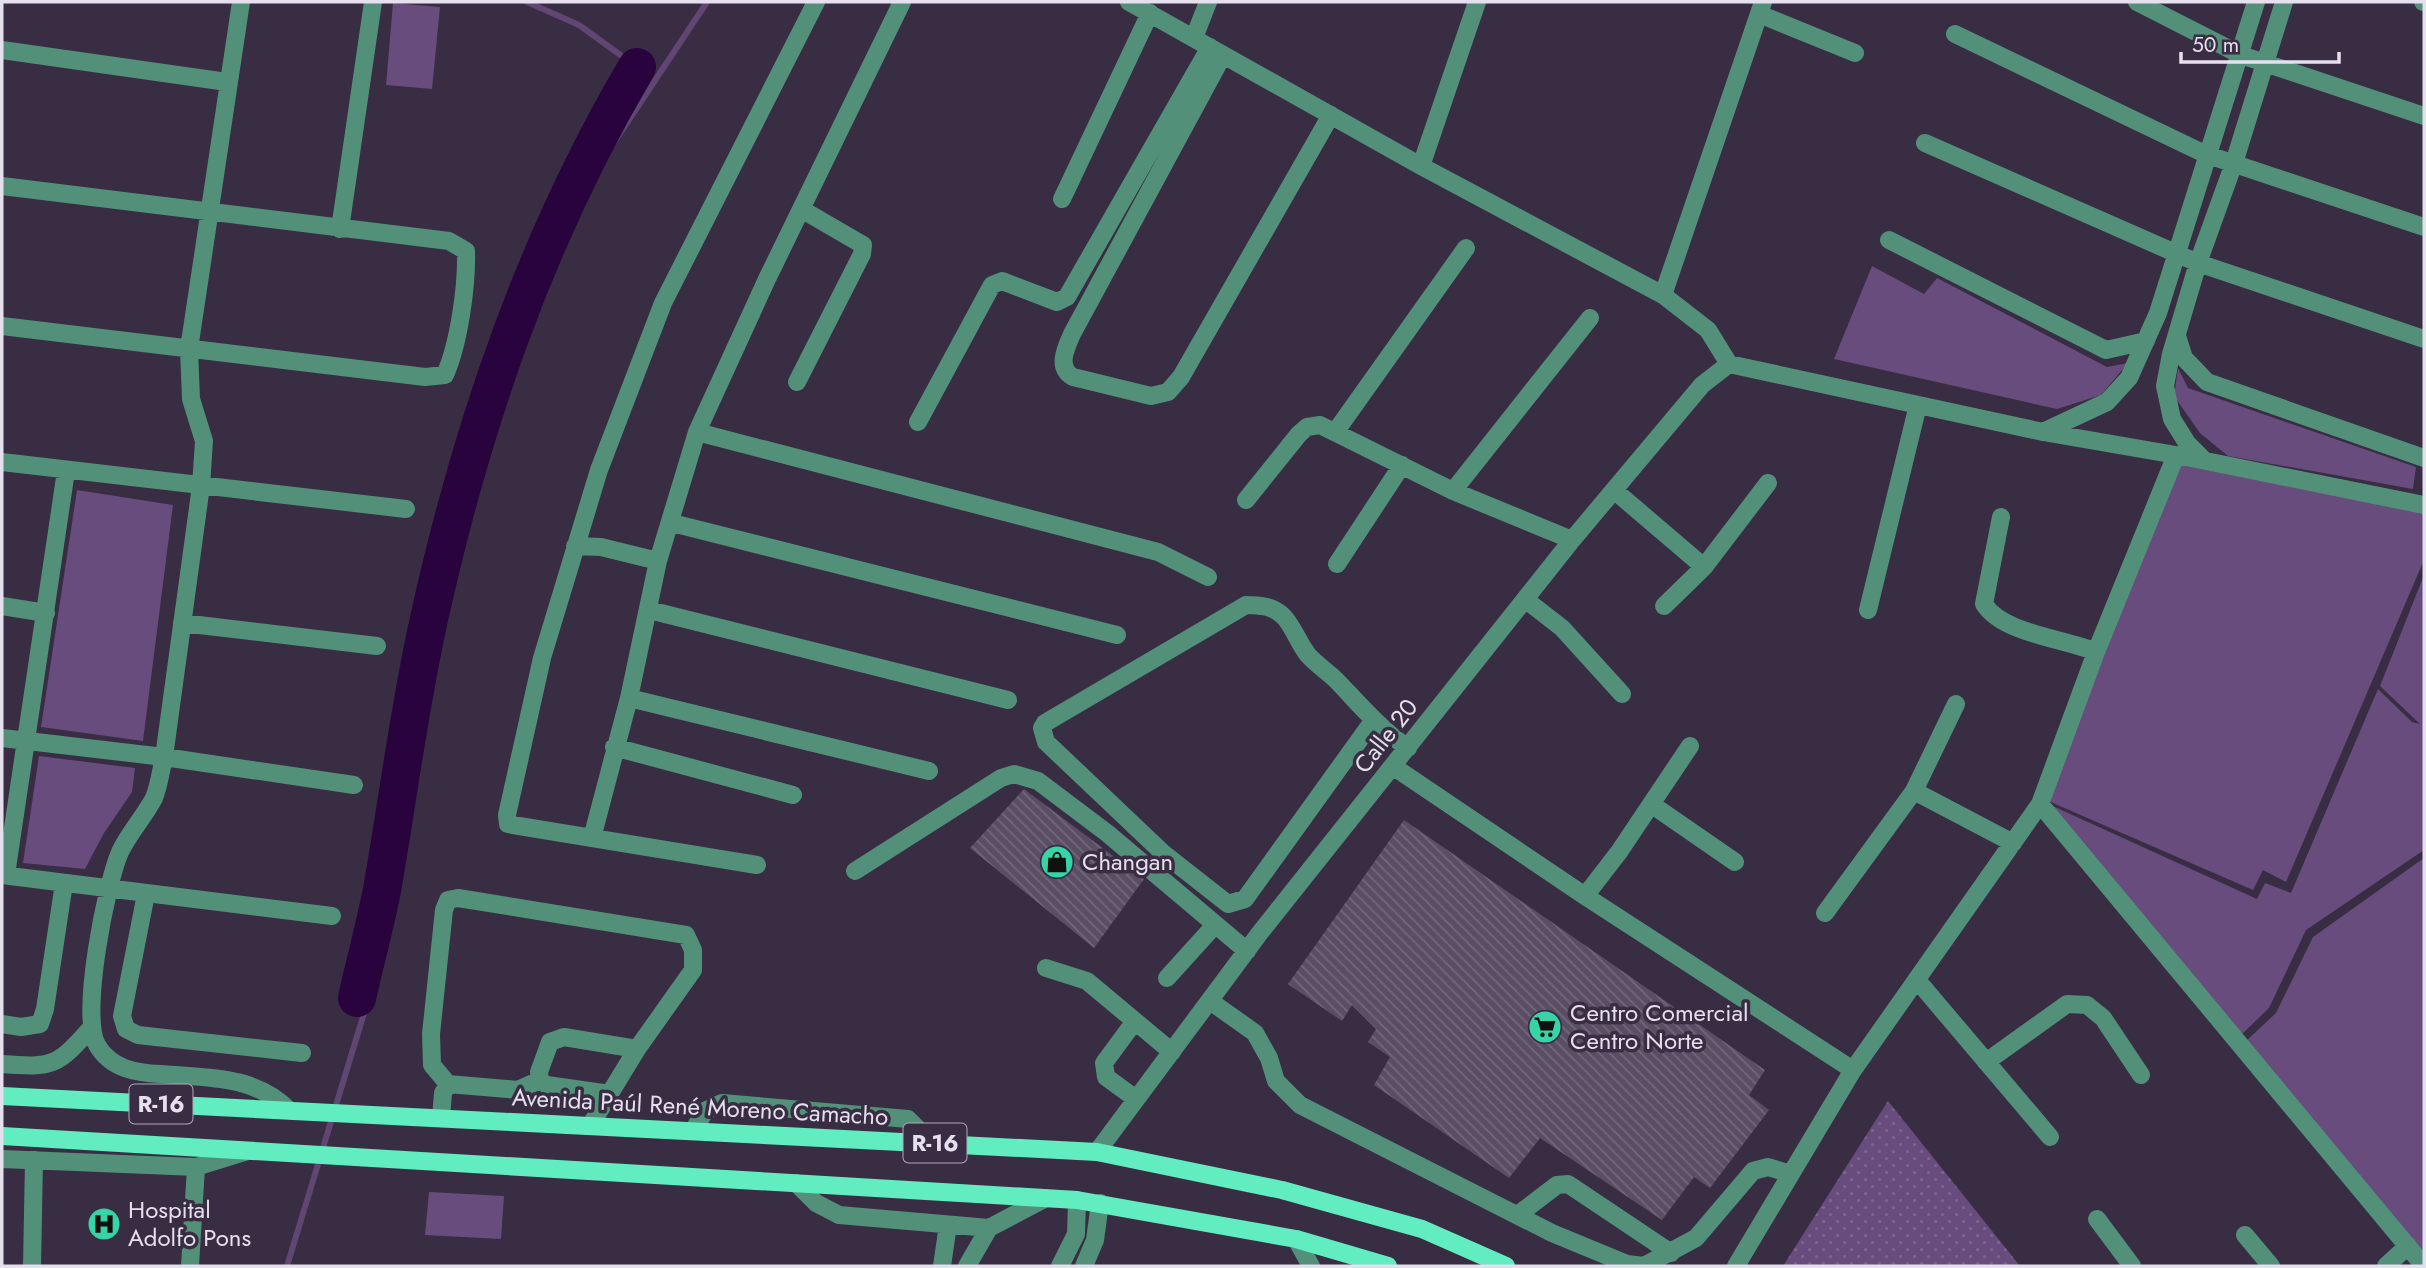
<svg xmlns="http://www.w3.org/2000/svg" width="2426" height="1268" viewBox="0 0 2426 1268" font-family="Jost,sans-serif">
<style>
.grass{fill:url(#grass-dots)}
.park{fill:#674c7d}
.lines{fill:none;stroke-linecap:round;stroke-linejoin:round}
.stream{stroke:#614572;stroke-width:6}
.river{stroke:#28033d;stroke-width:38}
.building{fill:url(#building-back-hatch)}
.minor{stroke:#529079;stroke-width:18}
.major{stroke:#61edbf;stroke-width:18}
.labels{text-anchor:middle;stroke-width:7;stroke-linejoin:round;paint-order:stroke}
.shield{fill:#382d42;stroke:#b2aaba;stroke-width:2}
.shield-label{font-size:23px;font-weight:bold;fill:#e6dfed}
.street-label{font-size:24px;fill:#e6dfed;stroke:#382d42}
.poi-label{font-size:24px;fill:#e6dfed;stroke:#382d42;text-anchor:start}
</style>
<defs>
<pattern id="grass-dots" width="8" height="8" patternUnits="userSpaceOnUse" patternTransform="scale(1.75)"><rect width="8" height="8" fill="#674c7d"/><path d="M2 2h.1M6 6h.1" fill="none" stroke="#7d6590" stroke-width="1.8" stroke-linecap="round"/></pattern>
<pattern id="building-back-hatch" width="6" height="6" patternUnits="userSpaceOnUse" patternTransform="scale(1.75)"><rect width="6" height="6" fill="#5a4e65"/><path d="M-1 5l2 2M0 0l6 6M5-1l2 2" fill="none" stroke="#72677b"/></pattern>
</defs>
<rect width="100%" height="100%" fill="#382d42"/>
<path class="grass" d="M1888 1101 2020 1266H1783Z"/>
<path class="park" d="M393 3 440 7 432 89 386 85Z
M1872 266 1924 294 1937 278 2107 367 2128 363 2101 395 2057 409 1834 359Z
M2178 368 2188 388 2416 467 2413 489 2228 456 2200 433 2174 396Z
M2181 465 2424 513V560L2286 882 2263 870 2253 890 2046 800 2102 653Z
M77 490 173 505 143 741 41 727Z
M2424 575V850L2306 930 2269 1008 2240 1036 2044 802 2257 899 2265 883 2291 893 2378 689 2412 722 2420 724 2380 686Z
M39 756 135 768 132 792 104 833 85 869 23 863Z
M2424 858V1256L2246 1041 2276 1013 2313 937Z
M429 1192 504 1196 501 1239 425 1235Z"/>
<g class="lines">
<path class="stream" d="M527 2 579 25 637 67
M287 1266 383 951 438 625 490 429 589 180 707 2"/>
<path class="river" d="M357 998C365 962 375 926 382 890 398 799 409 708 429 619 472 424 536 238 637 67"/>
</g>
<path class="building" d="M1024 789 1144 879 1094 948 970 848Z
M1404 820 1765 1070 1749 1095 1769 1110 1710 1188 1694 1177 1662 1220 1540 1138 1509 1178 1374 1085 1390 1057 1368 1042 1376 1029 1352 1005 1342 1021 1288 984Z"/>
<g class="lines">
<path class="minor" d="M241 2 189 349 191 399 204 441 201 486 164 757C161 770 159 786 154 798 144 817 129 833 120 852 106 884 80 1016 97 1045 111 1069 136 1073 161 1074 208 1078 254 1075 289 1110
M1129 2 1421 166 1663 295 1708 330 1729 364 2043 432 2176 455 2424 505
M2137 2 2241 55 2424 116
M2423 2H2424
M1759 14 1855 53
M1955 34 2205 154 2424 227
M1194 38 1208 2
M2 50 227 82
M1223 55 1072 334C1066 348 1056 367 1073 377L1151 396 1168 392 1181 377 1331 115
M1925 143 2198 263 2424 339
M1421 166 1477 2
M2 186 449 241 466 251C467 286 459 343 445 375L425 377 2 326
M1062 199 1150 13
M340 229 373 2
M1889 240 2106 350 2146 341
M1663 295 1763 2
M2177 336 2184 358 2207 382 2424 458
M797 382 862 254 863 245 801 209
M918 422 992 285 1002 281 1057 302 1067 297 1210 47
M1336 431 1466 248
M697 432 1158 552 1208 577
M2043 432 2107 402 2129 378 2158 313 2256 2
M2205 461 2187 443 2172 419 2165 386 2171 354 2198 263 2234 163 2284 2
M2 462 406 509
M1453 491 1590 318
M1615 491 1704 567
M1246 500 1299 434 1307 427 1320 425 1453 491 1572 540
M2001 517 1984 604C2003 634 2063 638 2096 652
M672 523 1117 635
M575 546 601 547 658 561
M1337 564 1402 465
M1526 600 1562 628 1622 694
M2 606 46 613
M1664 606 1704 567 1768 483
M649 610 1008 700
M1868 610 1918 405
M182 623 377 646
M629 698 929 771
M1373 721 1245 899 1228 904 1163 853 1046 742 1042 728 1045 723 1246 605C1261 606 1270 605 1282 615 1291 622 1299 644 1308 655 1317 665 1328 672 1337 681 1360 705 1380 729 1408 748
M2 738 164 757 354 785
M614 747 793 795
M1394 767 1585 896 1853 1070
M1914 791 2013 843
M1651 804 1735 862
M2040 804 2424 1266
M592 838 629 698 658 561 697 432 767 279 902 2
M757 865 519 826 508 824 507 815 542 658 599 470 663 303 816 2
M855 871 1001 778 1014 774 1038 781 1107 833 1247 951
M2 875 332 916
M6 875 66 471
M146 894 122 1016 126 1029 138 1035 302 1053
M1585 896 1619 852 1690 746
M1825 913 1914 791 1956 704
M1046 968 1087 981 1172 1052
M1167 978 1214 926
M1917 980 2050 1137
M1210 1001 1255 1033 1269 1058 1276 1081 1300 1105 1552 1233 1627 1264 1644 1266 1696 1238 1753 1171 1768 1167 1791 1174
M1135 1021 1104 1063 1106 1077 1136 1099
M2 1024 21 1027 40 1024 45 1009 64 883
M1986 1062 2067 1004 2087 1005 2103 1018 2141 1075
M2 1064C54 1068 57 1066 92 1027
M448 1084 432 1065 431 1034 444 910 448 900 458 898 686 935 693 950V970L637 1049 590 1126
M610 1094 547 1085 540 1080 539 1072 550 1042 564 1037 637 1049
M441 1118 443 1093 448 1084 518 1090 540 1080
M693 1131 705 1111 722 1103 908 1119 932 1143
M1097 1152 1259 934 1572 540 1702 385 1729 364
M2 1159 196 1167 248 1151
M796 1183 816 1203 839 1215 989 1228 1046 1198
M1519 1214 1557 1185 1568 1184 1671 1253
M2097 1219 2132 1266
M2245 1235 2271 1266
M1296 1239 1311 1266
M32 1266 34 1160
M190 1266 196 1167
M942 1266 948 1225
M967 1266 989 1228
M1060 1266 1076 1234 1077 1200
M1084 1266 1095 1240 1100 1203
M1736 1266 1853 1070 2040 804 2096 652 2176 455
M2386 1266 2408 1246"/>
<path class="major" d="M2 1096 1097 1152 1282 1190 1422 1229 1506 1266
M2 1136 1077 1200 1296 1239 1388 1266"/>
</g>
<defs>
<symbol id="shop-disc" viewBox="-11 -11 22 22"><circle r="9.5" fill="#37d4a6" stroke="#382d42"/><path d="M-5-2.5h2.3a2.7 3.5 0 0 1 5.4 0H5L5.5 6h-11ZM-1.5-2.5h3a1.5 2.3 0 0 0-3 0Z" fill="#111"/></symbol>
<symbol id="supermarket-disc" viewBox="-11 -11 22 22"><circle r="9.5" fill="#37d4a6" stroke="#382d42"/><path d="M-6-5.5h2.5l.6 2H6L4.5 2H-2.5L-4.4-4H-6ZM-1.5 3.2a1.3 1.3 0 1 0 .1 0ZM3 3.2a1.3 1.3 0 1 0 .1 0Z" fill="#111"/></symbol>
<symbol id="hospital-disc" viewBox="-11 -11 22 22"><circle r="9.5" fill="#37d4a6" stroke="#382d42"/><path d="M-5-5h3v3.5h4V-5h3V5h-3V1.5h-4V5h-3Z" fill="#111"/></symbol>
</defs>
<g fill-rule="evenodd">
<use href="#shop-disc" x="1038" y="843" width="38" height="38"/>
<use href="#supermarket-disc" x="1526" y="1008" width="38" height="38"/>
<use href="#hospital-disc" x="85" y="1205" width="38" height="38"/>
</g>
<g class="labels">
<g class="shield">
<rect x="129.5" y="1084.5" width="63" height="39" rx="5"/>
<rect x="903.5" y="1123.5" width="63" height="39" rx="5"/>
</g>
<g class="shield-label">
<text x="161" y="1112">R-16</text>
<text x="935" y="1151">R-16</text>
</g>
<g class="street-label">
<text transform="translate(1386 736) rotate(-52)" y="8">Calle 20</text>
<text transform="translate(700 1107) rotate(3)" y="8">Avenida Paúl René Moreno Camacho</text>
</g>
<g class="poi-label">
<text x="1082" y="870">Changan</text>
<text x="1570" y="1021">Centro Comercial<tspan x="1570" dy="28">Centro Norte</tspan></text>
<text x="128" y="1218">Hospital<tspan x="128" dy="28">Adolfo Pons</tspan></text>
</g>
</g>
<rect width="2426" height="1268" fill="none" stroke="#e6dfed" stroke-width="7"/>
<path d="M2181 52v10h158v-10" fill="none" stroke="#e6dfed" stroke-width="3.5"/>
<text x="2192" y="52" font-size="21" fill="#e6dfed" stroke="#382d42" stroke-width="5" paint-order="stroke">50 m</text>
</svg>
